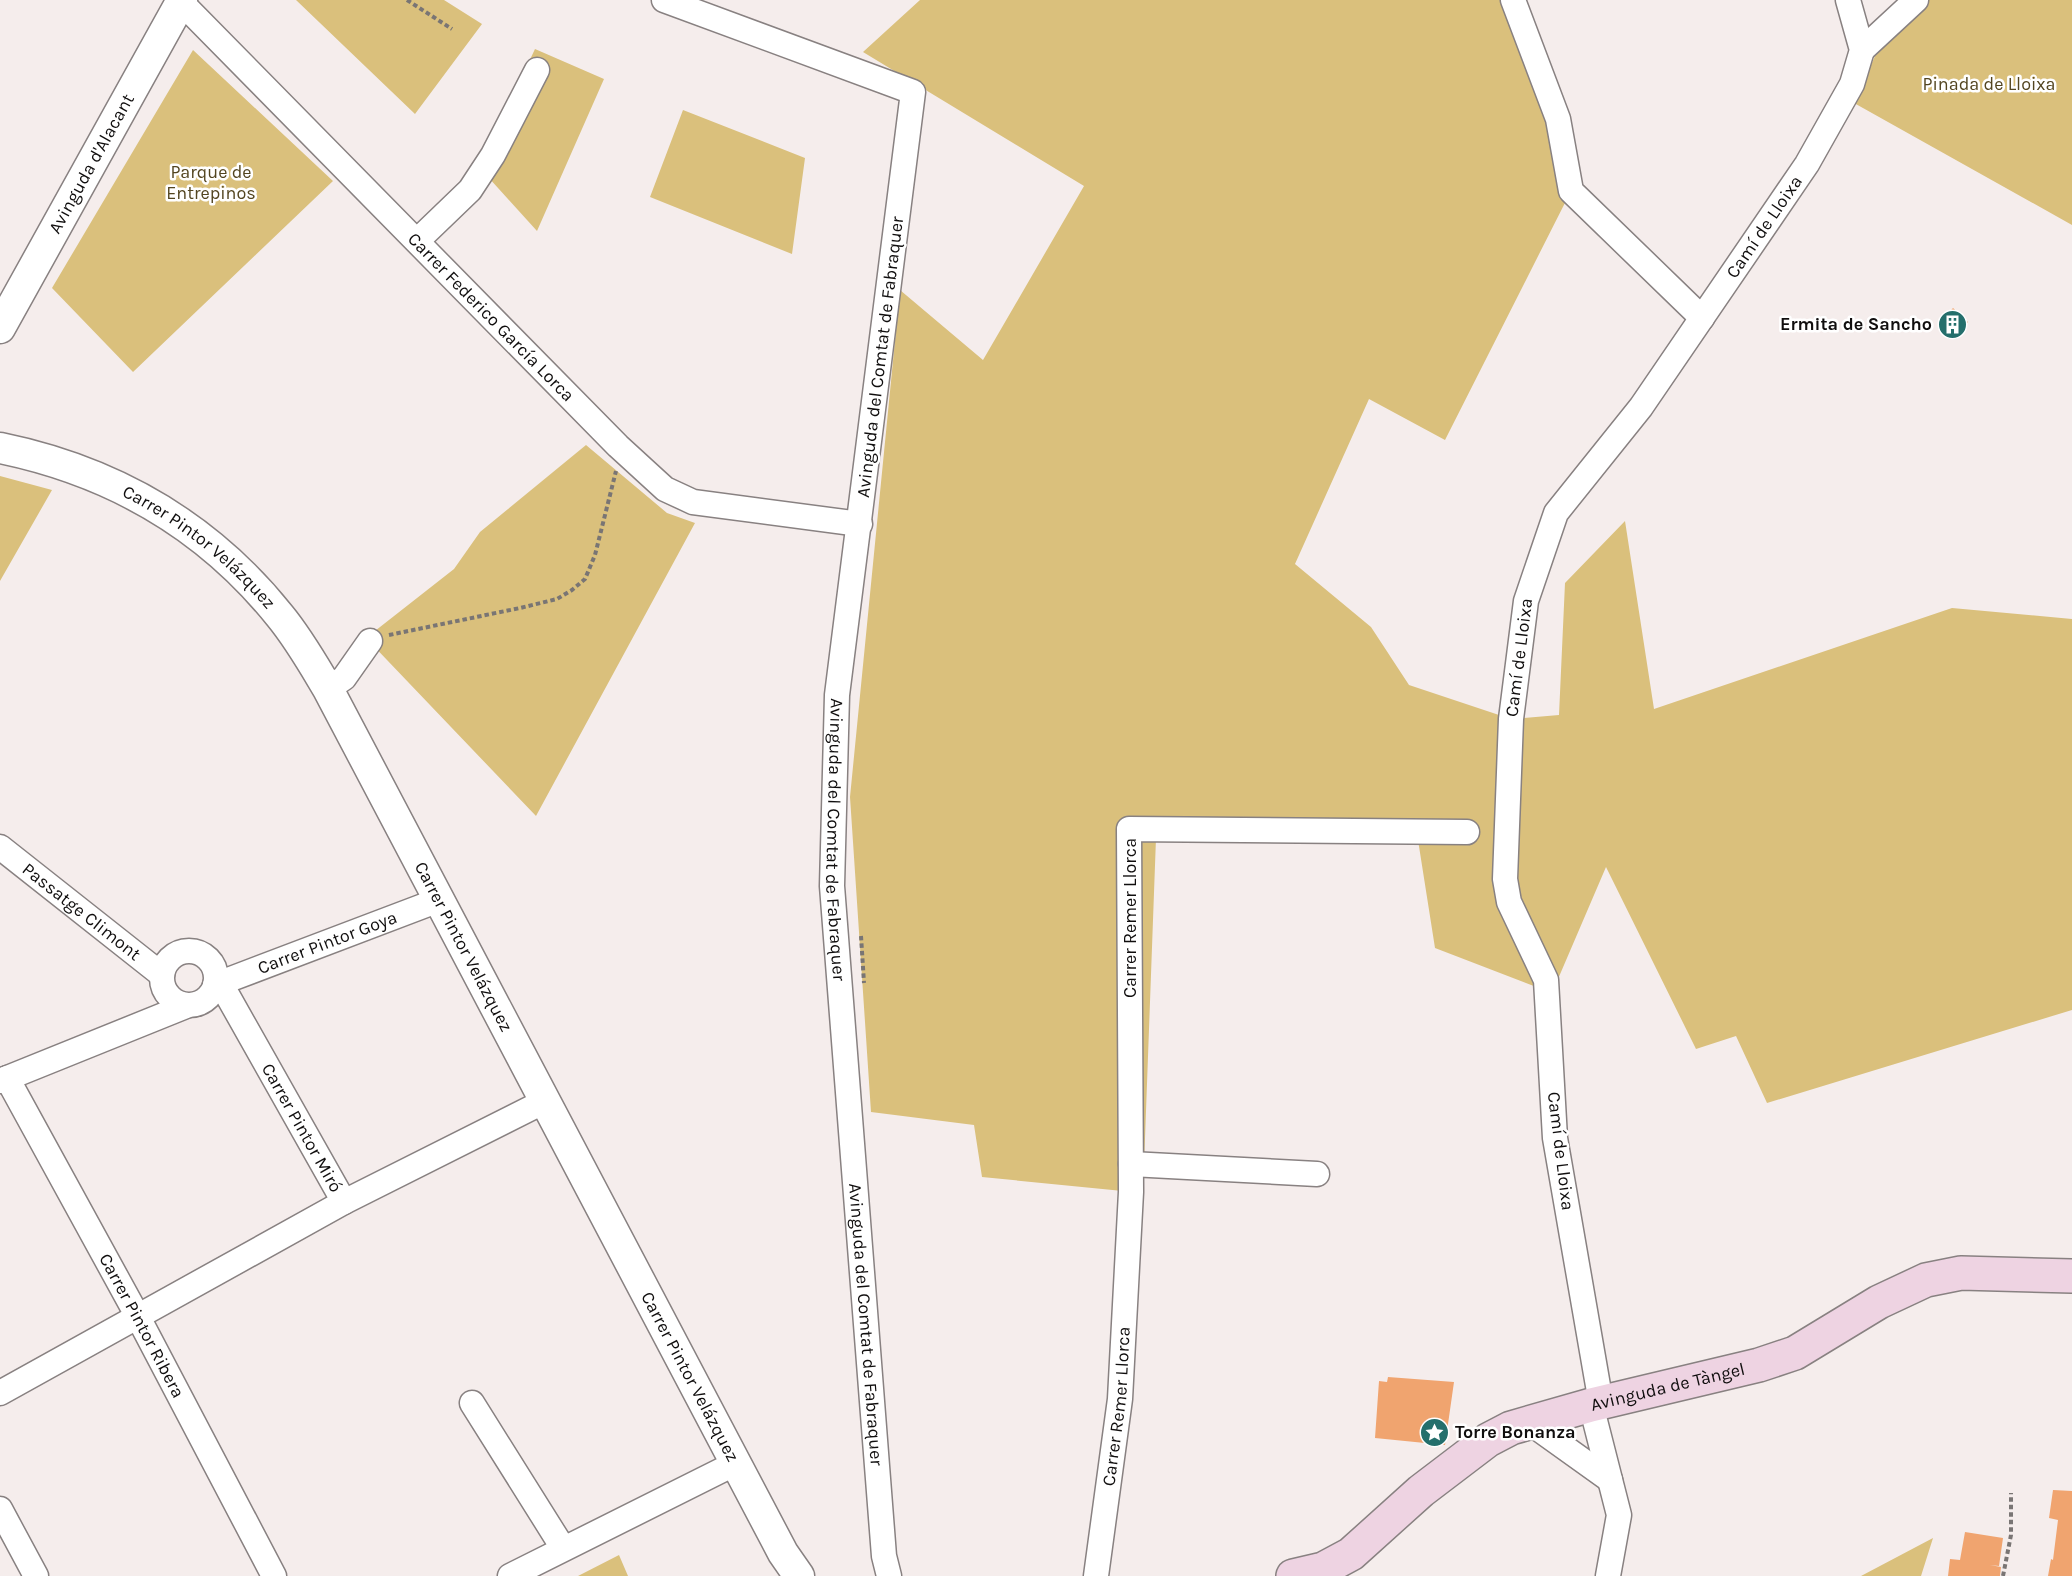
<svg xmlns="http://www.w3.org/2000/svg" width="2072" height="1576" viewBox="0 0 2072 1576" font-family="Karla,sans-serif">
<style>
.green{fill:#dac07c}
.building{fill:#f0a46f}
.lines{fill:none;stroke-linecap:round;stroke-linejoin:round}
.minor-casing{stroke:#888181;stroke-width:27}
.tertiary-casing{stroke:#888181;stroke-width:33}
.secondary-casing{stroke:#888181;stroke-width:36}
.path{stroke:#797574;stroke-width:4;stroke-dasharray:4.5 3;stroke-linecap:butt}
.minor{stroke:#fff;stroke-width:24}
.tertiary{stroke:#fff;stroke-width:30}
.secondary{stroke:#eed3e2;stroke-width:33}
.labels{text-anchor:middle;stroke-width:5;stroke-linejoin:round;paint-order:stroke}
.park-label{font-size:18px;fill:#534520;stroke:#fff}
.street-label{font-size:18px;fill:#100e0e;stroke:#fff}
.poi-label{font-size:18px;font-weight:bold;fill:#100e0e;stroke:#fff;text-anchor:end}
</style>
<rect width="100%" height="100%" fill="#f5edec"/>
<path class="green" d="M296 0H444L482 24 415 114Z
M920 0H1513L1571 191 1445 440 1369 399 1295 564 1371 627 1409 685 1511 719 1559 715 1565 583 1625 521 1654 709 1952 608 2072 619V1010L1767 1103 1736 1036 1696 1049 1606 867 1552 993 1435 948 1418 840 1156 838 1143 1193 982 1177 974 1125 871 1112 850 797 900 290 983 360 1084 186 863 52Z
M1921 0H2072V225L1854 103 1875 56Z
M535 49 604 79 537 231 479 167Z
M193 50 333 181 133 372 52 288Z
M683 110 805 158 792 254 650 197Z
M586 445 667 513 695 523 536 816 366 638 454 569 480 532Z
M0 476 52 490 0 581Z
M1933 1538 1921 1576H1861Z
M619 1555 628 1576H578Z"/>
<path class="building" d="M1953 308 1968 322 1954 338 1938 325Z
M1388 1377 1454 1382 1445 1445 1375 1438 1379 1381 1387 1382Z
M2053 1490 2072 1491V1576H2048L2051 1559 2053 1560 2058 1520 2049 1518Z
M1965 1532 2003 1538 1999 1566 1990 1565 2001 1567 2000 1576H1948L1950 1559 1960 1560Z"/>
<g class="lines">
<defs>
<g id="minor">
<path id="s1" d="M664 0 913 92 837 695 832 886 884 1556 889 1576"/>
<path d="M1513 0 1558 119 1571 191 1702 318"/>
<path id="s2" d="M181 2 618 446 665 489 693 502 860 524"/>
<path d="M1862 50 1916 0"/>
<path d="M417 241 470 190 493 155 537 70"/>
<path d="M328 689 344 678 370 641"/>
<path id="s3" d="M0 847 162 975"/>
<circle cx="189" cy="978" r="27"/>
<path id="s4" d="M221 984 344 1202"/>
<path id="s5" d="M215 985 439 900"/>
<path id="s6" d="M7 1078 138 1317 274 1576"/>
<path d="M0 1081 186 1006"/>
<path d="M1131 1164 1317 1174"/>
<path d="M0 1393 344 1202 545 1101"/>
<path d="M472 1403 563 1548"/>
<path id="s7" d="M1601 1403 1555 1138 1546 980 1509 902 1505 879 1511 719 1526 601 1556 513 1641 407 1807 164 1852 84 1862 50 1848 0"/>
<path d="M1591 1405 1619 1515 1608 1576"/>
<path d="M1529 1422 1610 1480"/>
<path d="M0 1509 36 1576"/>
<path d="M510 1576 736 1463"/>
<path id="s8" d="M1096 1576 1120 1399 1131 1192 1129 829 1467 832"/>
</g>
<g id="tertiary">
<path id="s9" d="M0 328 182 0"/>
<path id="s10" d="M0 448C112 471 208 526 280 616 299 639 313 664 328 689L783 1553 799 1576"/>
</g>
<g id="secondary">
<path id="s11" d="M1293 1576 1323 1569 1351 1554 1421 1491 1488 1440 1511 1428 1591 1405 1759 1365 1795 1353 1879 1302 1926 1280 1961 1273 2072 1276"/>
</g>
</defs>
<use href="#minor" class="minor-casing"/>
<use href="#tertiary" class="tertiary-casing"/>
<use href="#secondary" class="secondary-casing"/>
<path class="path" d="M407 0 452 29
M389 635 520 608 557 599 572 590 585 579 595 555 616 471
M861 936 864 983
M2003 1576 2011 1535V1493"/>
<use href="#minor" class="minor"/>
<use href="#tertiary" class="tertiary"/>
<use href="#secondary" class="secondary"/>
</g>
<defs>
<symbol id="building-disc" viewBox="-11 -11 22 22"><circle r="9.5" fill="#246f6c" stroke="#fff"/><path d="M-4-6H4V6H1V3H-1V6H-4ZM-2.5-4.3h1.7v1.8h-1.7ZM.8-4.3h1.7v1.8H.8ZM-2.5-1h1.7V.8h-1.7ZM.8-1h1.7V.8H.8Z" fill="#fff"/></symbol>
<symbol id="sight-disc" viewBox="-11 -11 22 22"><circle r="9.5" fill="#246f6c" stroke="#fff"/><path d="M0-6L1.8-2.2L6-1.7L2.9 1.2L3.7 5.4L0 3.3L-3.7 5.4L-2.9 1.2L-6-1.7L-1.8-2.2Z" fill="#fff"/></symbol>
</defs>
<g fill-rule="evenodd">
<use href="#building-disc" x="1936" y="308" width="33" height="33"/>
<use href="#sight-disc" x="1418" y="1416" width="33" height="33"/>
</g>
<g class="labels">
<g class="park-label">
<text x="1989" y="90">Pinada de Lloixa</text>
<text x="211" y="178">Parque de<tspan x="211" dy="21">Entrepinos</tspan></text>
</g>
<g class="street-label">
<text dy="6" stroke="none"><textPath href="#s9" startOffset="188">Avinguda d'Alacant</textPath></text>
<text dy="6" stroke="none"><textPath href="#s7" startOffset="1263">Camí de Lloixa</textPath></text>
<text dy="6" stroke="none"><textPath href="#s2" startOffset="442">Carrer Federico García Lorca</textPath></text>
<text transform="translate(880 357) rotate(-83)" y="6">Avinguda del Comtat de Fabraquer</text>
<text dy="6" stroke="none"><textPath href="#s10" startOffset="226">Carrer Pintor Velázquez</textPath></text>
<text dy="6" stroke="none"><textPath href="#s7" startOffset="759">Camí de Lloixa</textPath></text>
<text dy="6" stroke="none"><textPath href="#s1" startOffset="1018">Avinguda del Comtat de Fabraquer</textPath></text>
<text dy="6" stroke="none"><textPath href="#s3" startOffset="104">Passatge Climont</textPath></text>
<text transform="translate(1130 918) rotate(-90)" y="6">Carrer Remer Llorca</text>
<text dy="6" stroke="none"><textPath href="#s5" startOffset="120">Carrer Pintor Goya</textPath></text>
<text dy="6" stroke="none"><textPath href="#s10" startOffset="712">Carrer Pintor Velázquez</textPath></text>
<text dy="6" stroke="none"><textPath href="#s4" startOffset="165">Carrer Pintor Miró</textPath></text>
<text transform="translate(1561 1151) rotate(83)" y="6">Camí de Lloixa</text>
<text dy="6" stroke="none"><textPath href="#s1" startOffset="1504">Avinguda del Comtat de Fabraquer</textPath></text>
<text dy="6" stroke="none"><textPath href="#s6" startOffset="282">Carrer Pintor Ribera</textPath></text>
<text dy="6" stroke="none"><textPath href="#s10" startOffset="1198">Carrer Pintor Velázquez</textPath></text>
<text dy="6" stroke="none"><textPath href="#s11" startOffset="429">Avinguda de Tàngel</textPath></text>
<text dy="6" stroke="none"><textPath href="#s8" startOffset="171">Carrer Remer Llorca</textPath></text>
</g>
<g class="poi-label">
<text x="1932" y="330">Ermita de Sancho</text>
<text x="1455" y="1438" text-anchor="start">Torre Bonanza</text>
</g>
</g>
</svg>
